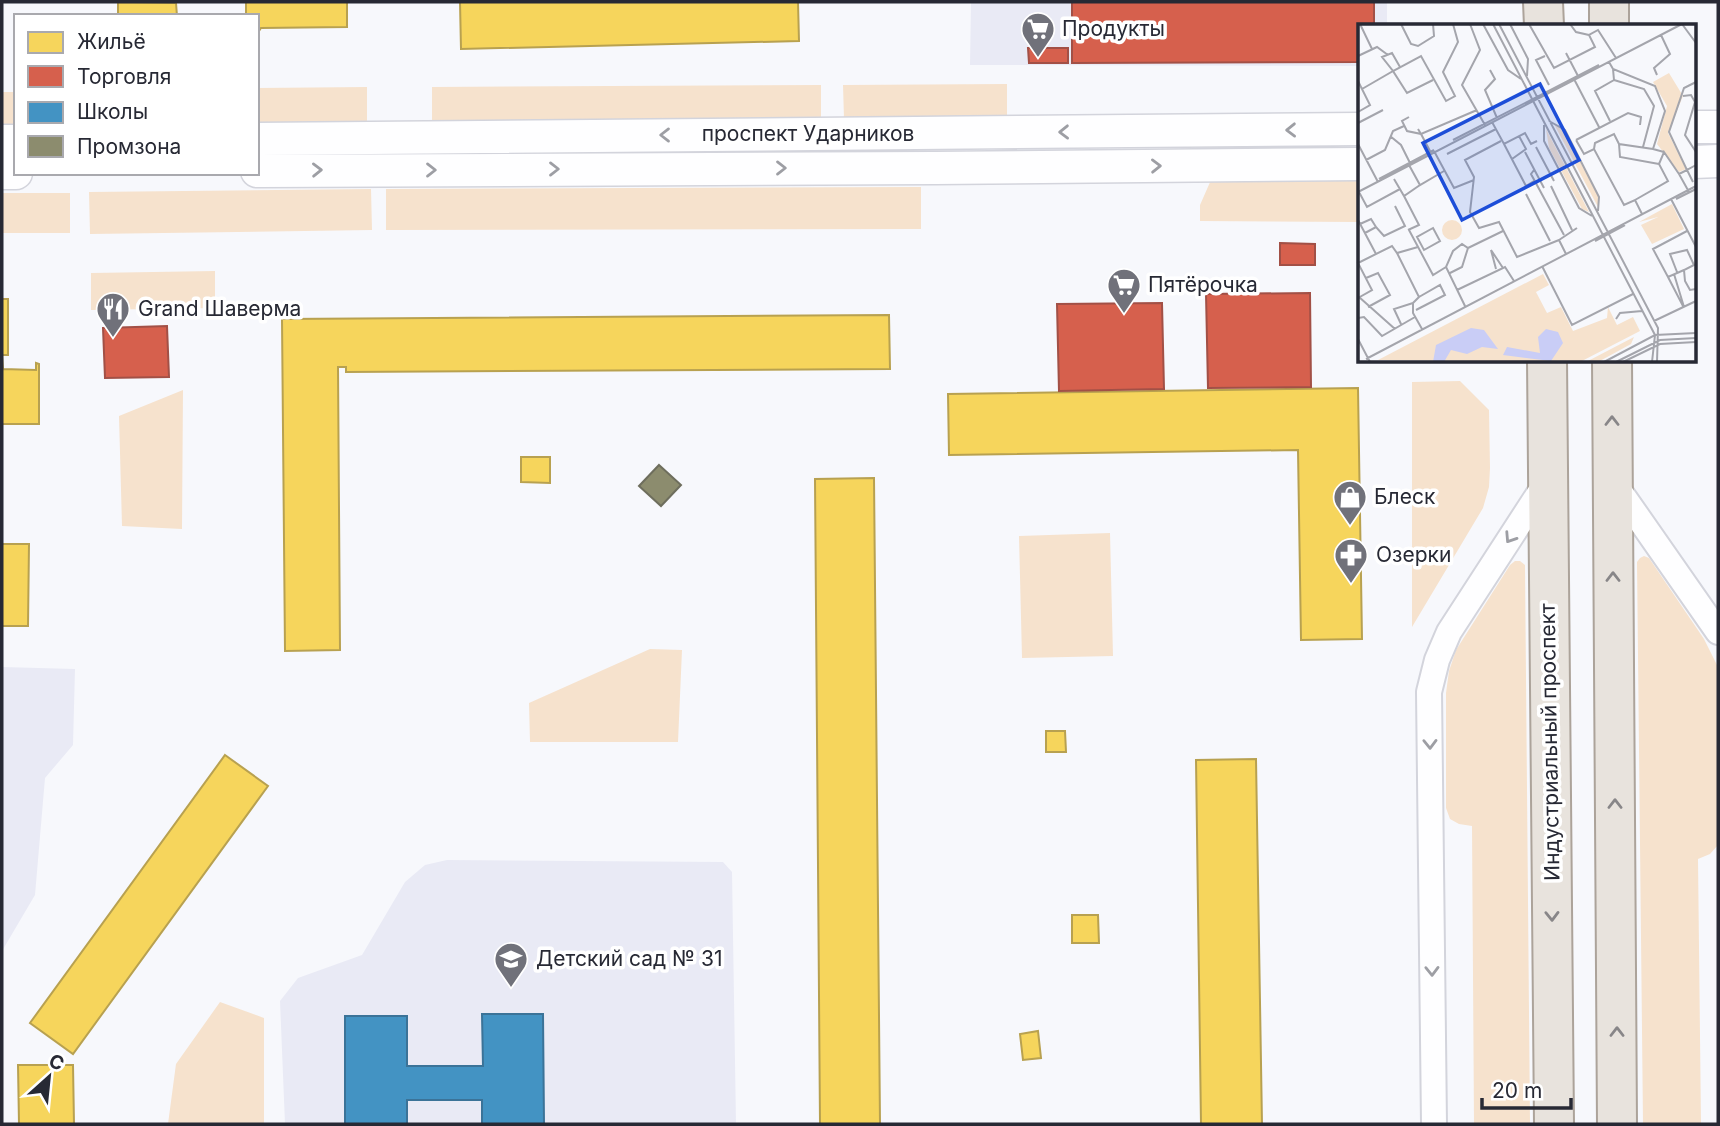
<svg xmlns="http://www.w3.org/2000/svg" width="1720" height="1126" viewBox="0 0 1720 1126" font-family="Inter,sans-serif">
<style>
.built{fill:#e9eaf5}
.green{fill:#f6e2cd}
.homes{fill:#f6d55c;stroke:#b8a150;stroke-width:2}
.shops{fill:#d6604d;stroke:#a25046;stroke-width:2}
.schools{fill:#4393c3;stroke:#3b7398;stroke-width:2}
.industry{fill:#8c8c6e;stroke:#6e6e5d;stroke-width:2}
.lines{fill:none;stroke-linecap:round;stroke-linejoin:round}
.minor-casing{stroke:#d3d4dc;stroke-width:28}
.tertiary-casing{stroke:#d3d4dc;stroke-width:35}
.primary-casing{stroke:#aca39a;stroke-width:42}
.minor{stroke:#fefeff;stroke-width:24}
.tertiary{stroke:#fefeff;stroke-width:32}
.primary{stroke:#e8e3dd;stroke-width:38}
.oneway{stroke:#9d9ea4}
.oneway2{stroke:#888688}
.labels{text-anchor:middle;stroke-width:7;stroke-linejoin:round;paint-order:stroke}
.poi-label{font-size:21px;fill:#272934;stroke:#fff;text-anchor:start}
.street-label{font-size:21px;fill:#272934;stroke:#fff}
.inset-road{fill:none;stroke:#a4a5ac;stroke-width:2}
.view{fill:#1d4ed8;fill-opacity:0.15;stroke:#1d4ed8;stroke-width:3.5}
.inset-edge{fill:none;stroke:#272934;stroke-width:3.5}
</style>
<rect width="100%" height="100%" fill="#f7f8fc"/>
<path class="built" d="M971 2H1387V26H1360L1359 66 970 65Z
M2 667 75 669 73 745 45 778 35 895 2 951Z
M447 860 723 862 732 872 736 1124H285L280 1001 298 978 362 955 405 882 425 865Z"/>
<path class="green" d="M1007 84V118L844 119 843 85Z
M821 85V120L432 122V87Z
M367 87V121L257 123V88Z
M2 92H16V127H2Z
M1359 179V222L1200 221V205L1211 180Z
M921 187V229L386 230V189Z
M371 189 372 230 90 234 89 192Z
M2 193H70V233H2Z
M215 271V308L91 310V273Z
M1460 381 1489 410 1490 468 1489 487 1483 508 1412 627V382Z
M183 390 182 529 122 526 119 416Z
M1110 533 1113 656 1022 658 1019 536Z
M1644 556 1649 558 1704 639 1718 667V845L1710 854 1698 859 1701 1124H1643L1637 562 1640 558Z
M1515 561H1520L1525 565 1530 1124H1474L1472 826 1459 824 1450 819 1446 808V693L1449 671 1456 650 1510 565Z
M650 649 682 650 678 742H530L529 703Z
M220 1002 264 1018V1124H168L176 1064Z"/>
<path class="homes" d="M118 2 176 3 177 16H118Z
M246 2H347V27L261 28 257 34V16H246Z
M460 2H798L799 41 461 49Z
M2 299H8V355H2L3 369 36 370V363L39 364V424H2Z
M889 315 890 369 346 372V367H338L340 650 285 651 282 319Z
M1358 388 1362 639 1301 640 1298 450 949 455 948 394Z
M521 457H550V483L521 482Z
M874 478 880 1124H820L815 479Z
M2 544H29L28 626H2Z
M1046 731H1065L1066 752H1046Z
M225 755 268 786 73 1054 30 1023Z
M1256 759 1262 1124H1201L1196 760Z
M1072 915H1098L1099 943H1072Z
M1038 1031 1041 1058 1023 1060 1020 1034Z
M18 1065H73L74 1124H19Z"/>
<path class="shops" d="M1072 2H1374V26H1360V62L1072 63Z
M1028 48H1068V63H1029Z
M1280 243 1315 244V265H1280Z
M1310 293 1311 387 1208 388 1206 294Z
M1162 303 1164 389 1059 391 1057 304Z
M167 326 169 377 105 378 103 328Z"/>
<path class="schools" d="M482 1014H543L544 1124H482V1100H407V1124H345V1016H407V1066H483Z"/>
<path class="industry" d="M659 465 681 485 661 506 639 486Z"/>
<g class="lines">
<defs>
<path id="minor" d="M1614 483 1718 632
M1434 1124 1429 692 1437 660 1449 632 1547 481"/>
<path id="tertiary" d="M1694 127H1718
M257 139 1360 129
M2 141H16
M1694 162 1718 161
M257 171 935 168 1360 164
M2 173H16"/>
<path id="primary" d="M1543 2 1544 26
M1609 2V26
M1547 360 1554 1124
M1612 360 1617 1124"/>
</defs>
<use href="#minor" class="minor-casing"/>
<use href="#tertiary" class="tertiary-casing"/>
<use href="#primary" class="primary-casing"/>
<use href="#minor" class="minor"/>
<use href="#tertiary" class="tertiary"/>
<use href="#primary" class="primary"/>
</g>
<defs><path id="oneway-chevron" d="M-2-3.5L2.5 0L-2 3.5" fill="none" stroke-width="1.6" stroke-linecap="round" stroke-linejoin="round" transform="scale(1.75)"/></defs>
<g class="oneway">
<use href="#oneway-chevron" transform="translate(1291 130) rotate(179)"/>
<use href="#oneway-chevron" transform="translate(1064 132) rotate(179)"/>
<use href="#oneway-chevron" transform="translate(665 135) rotate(180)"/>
<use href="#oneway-chevron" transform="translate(1156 166) rotate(-1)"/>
<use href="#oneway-chevron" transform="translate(781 168)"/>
<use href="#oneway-chevron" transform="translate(554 169)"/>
<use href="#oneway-chevron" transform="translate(317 170) rotate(-1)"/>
<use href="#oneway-chevron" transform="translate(431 170)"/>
<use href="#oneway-chevron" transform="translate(1510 538) rotate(123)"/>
<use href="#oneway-chevron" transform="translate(1430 744) rotate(89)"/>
<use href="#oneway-chevron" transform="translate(1432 971) rotate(89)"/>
</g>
<g class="oneway2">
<use href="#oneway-chevron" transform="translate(1612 421) rotate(-90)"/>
<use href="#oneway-chevron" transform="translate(1613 577) rotate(-90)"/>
<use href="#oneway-chevron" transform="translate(1615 804) rotate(-90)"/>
<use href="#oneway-chevron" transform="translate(1552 916) rotate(89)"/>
<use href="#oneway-chevron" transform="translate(1617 1032) rotate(-90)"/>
</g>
<defs>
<symbol id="supermarket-pin" viewBox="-11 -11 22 30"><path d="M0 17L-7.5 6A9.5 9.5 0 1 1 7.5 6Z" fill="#70717a" stroke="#fff"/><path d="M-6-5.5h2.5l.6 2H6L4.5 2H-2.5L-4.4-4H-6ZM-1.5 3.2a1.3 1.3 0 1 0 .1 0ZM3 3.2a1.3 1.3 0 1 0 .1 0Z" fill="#fff"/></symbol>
<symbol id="restaurant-pin" viewBox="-11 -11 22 30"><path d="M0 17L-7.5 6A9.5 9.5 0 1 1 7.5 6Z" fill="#70717a" stroke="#fff"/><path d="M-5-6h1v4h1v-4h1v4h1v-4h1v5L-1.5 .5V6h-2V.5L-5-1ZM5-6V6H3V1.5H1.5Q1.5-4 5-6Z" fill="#fff"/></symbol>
<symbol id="shop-pin" viewBox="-11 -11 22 30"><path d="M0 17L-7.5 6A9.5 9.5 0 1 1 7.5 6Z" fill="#70717a" stroke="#fff"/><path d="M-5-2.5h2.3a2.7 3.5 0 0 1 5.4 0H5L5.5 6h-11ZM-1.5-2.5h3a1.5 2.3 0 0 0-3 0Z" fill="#fff"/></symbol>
<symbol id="pharmacy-pin" viewBox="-11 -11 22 30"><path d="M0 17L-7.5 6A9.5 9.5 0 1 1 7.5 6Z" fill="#70717a" stroke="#fff"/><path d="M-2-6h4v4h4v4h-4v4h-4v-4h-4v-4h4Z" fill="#fff"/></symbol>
<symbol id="school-pin" viewBox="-11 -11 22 30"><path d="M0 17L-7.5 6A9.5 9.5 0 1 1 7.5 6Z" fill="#70717a" stroke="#fff"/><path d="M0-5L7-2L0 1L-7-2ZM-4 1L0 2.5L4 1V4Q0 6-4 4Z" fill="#fff"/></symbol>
</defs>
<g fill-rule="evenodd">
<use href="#supermarket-pin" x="1019" y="10" width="38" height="52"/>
<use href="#supermarket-pin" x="1105" y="266" width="38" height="52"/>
<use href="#restaurant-pin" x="94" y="290" width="38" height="52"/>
<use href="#shop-pin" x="1331" y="478" width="38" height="52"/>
<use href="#pharmacy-pin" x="1332" y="536" width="38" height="52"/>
<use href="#school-pin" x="492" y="940" width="38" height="52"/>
</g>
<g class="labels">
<g class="poi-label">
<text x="1062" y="36">Продукты</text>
<text x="1148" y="292">Пятёрочка</text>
<text x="138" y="316">Grand Шаверма</text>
<text x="1374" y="504">Блеск</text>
<text x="1376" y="562">Озерки</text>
<text x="536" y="966">Детский сад № 31</text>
</g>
<g class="street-label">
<text x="808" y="141">проспект Ударников</text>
<text transform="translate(1550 742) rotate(-91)" y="7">Индустриальный проспект</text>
</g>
</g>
<g transform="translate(1358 24)">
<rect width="338" height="338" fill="#f7f8fc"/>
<path d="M311 49 325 72 310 109 328 145 321 148 299 120 309 82 295 58ZM196 100 206 106 241 174 240 183ZM188 105 231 188 224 185 191 124ZM314 180 326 205 294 220 283 201 300 193 281 198ZM84 206a10 10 0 1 1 20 0a10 10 0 1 1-20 0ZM185 250 191 261 178 268 189 289 203 283 215 307 249 294 250 283 259 301 275 293 282 307 222 338 20 336ZM276 313 273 320 240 338H228Z" fill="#f6e2cd"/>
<path d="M113 304 126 306 140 325 124 323 109 330 93 326 86 338H75L78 321ZM188 305 200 308 205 319 193 337 145 331 149 323 182 329 180 313Z" fill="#c9cdf6"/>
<path class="inset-road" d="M2 0 14 25M43 0 53 20 60 22 76 12 75 0M112 0 122 26 104 61 127 101M125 0 150 46 163 55M135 0 297 311 294 338M141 0 300 304 299 338M152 0 170 35 169 52M171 0 196 44 237 23 231 11 240 6 258 34M212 0 218 8 231 11M324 0 338 19M208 29 220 52M0 32 19 23 30 31M187 32 178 36 191 61M251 38 255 45 297 62 307 87 295 125 306 128M132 46 137 55 127 66 139 94M299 51 296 44 312 30 303 11M216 55 241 103M75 56 49 69 35 47 63 32 88 77 97 72 85 48 100 18 95 0M256 56 286 65 296 82 285 123M0 57 12 81 0 88M4 65 35 47 24 33 34 29 42 43M325 72 333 71 337 78 327 111 338 128M51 93 44 97 49 107 63 110 72 127M191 97 207 106 241 173 240 187M252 97 237 67 256 56 255 45M134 98 146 120 167 109 173 120 179 117M0 99 25 86M186 101V117L221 184 234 192M60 105 63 110 119 86M32 112 43 121 52 139M95 116 241 41M218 116 226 130 236 125 266 181 277 176 284 190M218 116 270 89 283 93 282 101M143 117 107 136 116 153 112 188 121 204 141 198 159 233 201 216M0 120 20 158M146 120 168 162 176 157M261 120 262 133 301 140M178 123 196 157M236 125 237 119 256 110 261 120 295 125M76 127 96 164 116 156M167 128 186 164M89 130 138 105M154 135 168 125 161 112M8 136 27 126 35 107 46 102M51 141 62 161 86 147M176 146 173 150 206 211M21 155 76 126M36 155 46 172 62 161M335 158 329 146 338 141M193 162 214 206M0 168 324 0M1 168 9 183 42 165M331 168 321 150 329 146 311 108 326 64 338 58M168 170 192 217M46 172 61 201 50 206M313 175 338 223M318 175 338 165M277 176 310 157 301 140 306 128 321 150M0 196 18 230M2 200 13 195 18 203M75 204 82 217 66 226 59 213ZM51 206 75 251 88 243M7 209 18 203 26 212 47 202 37 182M237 217 267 201M39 229 61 273 55 279V289L64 305M208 230 201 216 219 204M184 242 214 301 275 270M138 245 133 226 145 244M326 246 310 253 295 225 329 207M319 248 312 230 329 226 336 241 326 246 327 257 332 266 338 265M92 249 104 243 110 224M316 250 326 283M310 253 325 282M8 254 20 249 32 271 10 283M99 266 147 243 156 257M1 273 37 305M0 274 14 266 0 239 34 222 39 229 60 223M107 282 88 243 95 227 104 220 110 224 145 207M58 286 87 271 82 261 61 273M0 294 6 293 24 312 57 293M258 295 262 289 284 287M296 297 338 277M43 300 36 285 55 279M0 315 12 338M8 335 338 162M246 338 297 311 338 309M258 338 302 316 338 314M265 338 302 320 338 318"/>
<path class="view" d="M182 60 221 136 104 196 65 119Z"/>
<rect width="338" height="338" class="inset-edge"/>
</g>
<rect width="1720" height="1126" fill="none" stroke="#272934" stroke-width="7"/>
<rect x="14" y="14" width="245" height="161" fill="#ffffff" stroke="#a9a9ae" stroke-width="2"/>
<rect x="28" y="32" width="35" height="21" fill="#f6d55c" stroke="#a9a9ae" stroke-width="2"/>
<text x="77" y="49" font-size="21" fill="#272934">Жильё</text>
<rect x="28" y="66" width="35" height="21" fill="#d6604d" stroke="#a9a9ae" stroke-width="2"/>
<text x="77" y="84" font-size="21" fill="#272934">Торговля</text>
<rect x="28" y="102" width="35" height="21" fill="#4393c3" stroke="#a9a9ae" stroke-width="2"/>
<text x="77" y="119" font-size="21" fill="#272934">Школы</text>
<rect x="28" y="136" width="35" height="21" fill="#8c8c6e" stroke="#a9a9ae" stroke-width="2"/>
<text x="77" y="154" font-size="21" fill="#272934">Промзона</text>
<g transform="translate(49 1077) rotate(27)" stroke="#ffffff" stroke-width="5" paint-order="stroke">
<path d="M0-5L12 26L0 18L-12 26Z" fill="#272934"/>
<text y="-10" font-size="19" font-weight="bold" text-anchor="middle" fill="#272934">С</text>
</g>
<path d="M1482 1098v10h89v-10" fill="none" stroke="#272934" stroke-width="3.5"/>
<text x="1492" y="1098" font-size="21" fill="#272934" stroke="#ffffff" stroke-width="5" paint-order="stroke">20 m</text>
</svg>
